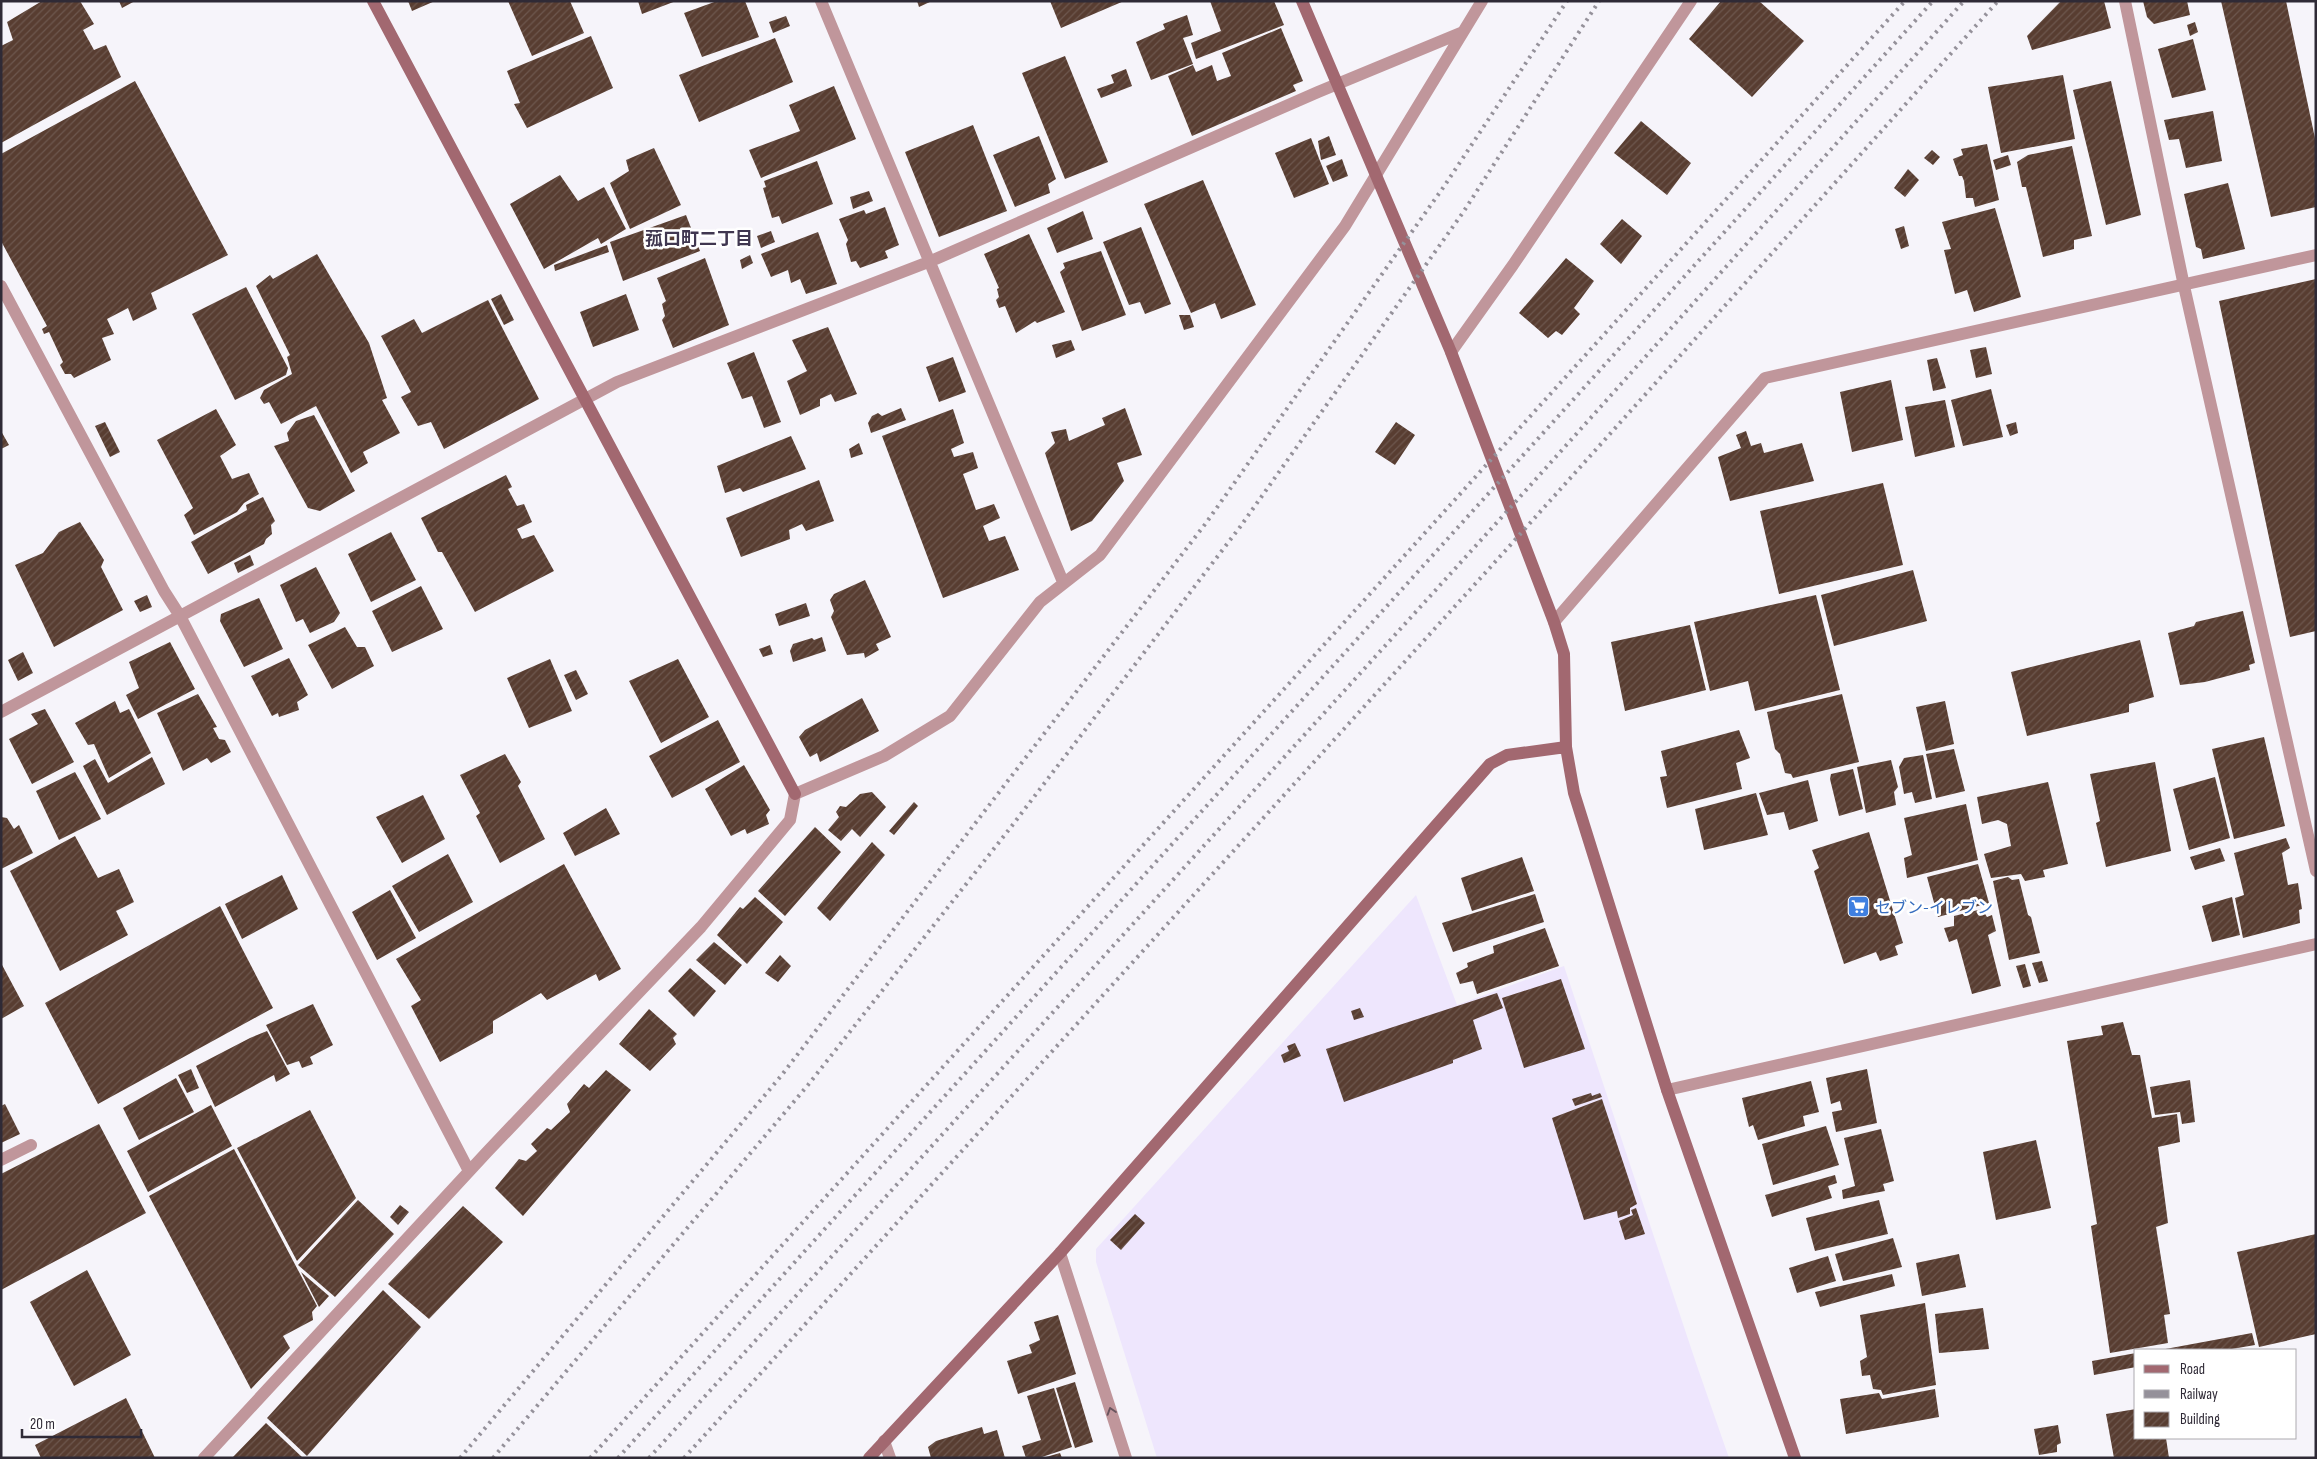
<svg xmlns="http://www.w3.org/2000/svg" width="2317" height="1459" viewBox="0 0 2317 1459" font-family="'Sofia Sans Condensed','Noto Sans JP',sans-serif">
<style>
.built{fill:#eee6fd}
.building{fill:url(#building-hatch)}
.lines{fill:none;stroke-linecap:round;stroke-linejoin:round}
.lane{stroke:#c0969b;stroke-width:12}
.street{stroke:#c0969b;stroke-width:12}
.secondary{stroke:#a26870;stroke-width:12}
.rail{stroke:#95919a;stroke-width:4;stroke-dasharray:2.5 5;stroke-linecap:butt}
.oneway{stroke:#69555e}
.labels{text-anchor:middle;stroke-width:5;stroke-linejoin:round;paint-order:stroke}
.shop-label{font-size:16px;fill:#366cbe;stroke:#fff;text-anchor:start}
.neighbourhood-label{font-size:18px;font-weight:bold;fill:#403750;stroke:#fff}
</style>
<defs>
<pattern id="building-hatch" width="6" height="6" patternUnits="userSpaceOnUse" patternTransform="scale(1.25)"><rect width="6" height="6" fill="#583d31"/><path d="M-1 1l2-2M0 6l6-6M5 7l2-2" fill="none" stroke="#6d574e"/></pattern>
</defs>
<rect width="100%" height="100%" fill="#f6f4fa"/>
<path class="built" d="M1416 895 1457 1005 1564 966 1696 1363 1729 1458H1157L1096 1262V1249Z"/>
<path class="building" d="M42 1H80L94 24 83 30 94 50 106 45 121 77 1 143V46L13 40 7 22Z
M119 1H135L122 8Z
M408 1H435L412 11Z
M508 1H570L584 33 532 56Z
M638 1H676L642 14Z
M717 1H745L759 37 702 57 684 13Z
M917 1H932L919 7Z
M1050 1H1124L1061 28Z
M1210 1H1274L1284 25 1196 59 1191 43 1221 31Z
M1721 1H1759L1804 41 1752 97 1689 39Z
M2061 1H2104L2111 28 2032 50 2027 36Z
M2143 1H2187L2190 15 2154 24 2147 17Z
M2221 1H2286L2316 143V207L2271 217Z
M1187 15 1193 35 1183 38 1193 64 1151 80 1136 42 1165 29 1163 24Z
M786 16 790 26 773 33 769 22Z
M2195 22 2198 32 2190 36 2187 25Z
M1281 28 1303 81 1293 85 1296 91 1192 136 1168 76 1193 65 1196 72 1212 65 1217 81 1231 76 1222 53Z
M591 36 613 88 527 128 514 104 520 103 507 71Z
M775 38 793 82 699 122 679 75Z
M2193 39 2206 90 2172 98 2158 49Z
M1065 56 1108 162 1065 179 1022 73Z
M1126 69 1132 86 1101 98 1097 89 1114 83 1111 75Z
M2063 75 2075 139 2001 153 1988 87Z
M135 81 228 255 151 293 157 309 133 321 128 308 107 319 114 334 102 338 111 360 74 378 71 374H65L60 365 63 362 49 332 44 334 42 329 47 326 1 241V154Z
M2111 81 2141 215 2106 225 2073 90Z
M834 86 856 139 761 178 749 150 800 131 789 105Z
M2213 111 2222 161 2186 168 2179 139 2169 140 2164 120Z
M1641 121 1691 163 1667 195 1614 153Z
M973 125 1007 211 939 237 905 152Z
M1039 136 1056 179 1048 184 1050 193 1015 207 993 155Z
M1329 136 1336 155 1321 160 1318 141Z
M1311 138 1329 184 1294 198 1275 153Z
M1987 144 1999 200 1975 207 1973 198H1966L1964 181 1962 176H1959L1953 159 1963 155 1961 149Z
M2072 146 2092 236 2074 240V249L2043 257 2026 187H2022L2017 162 2028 155Z
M654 148 681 205 630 229 610 183 629 171 626 160Z
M1932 150 1940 157 1933 165 1924 158Z
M2008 155 2011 165 1996 170 1993 160Z
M1342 159 1348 176 1333 182 1326 166Z
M817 161 833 204 782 224 779 216 772 218 763 188 766 187 764 181Z
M1908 169 1919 180 1905 197 1894 188Z
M560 175 578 201 604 187 626 229 601 244 598 238 544 269 510 204Z
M1203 180 1256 305 1221 319 1215 303 1191 313 1144 204Z
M2228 183 2245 249 2203 259 2201 249 2196 247 2184 194Z
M869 191 873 201 853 209 850 197Z
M885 207 899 245 885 251 888 258 860 268 856 261 851 262 846 244 848 240 839 219 864 210 866 214Z
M1995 208 2021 297 1974 312 1967 290 1955 294 1944 250 1951 249 1942 222Z
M1083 211 1093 239 1057 253 1047 228Z
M686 215 700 251 623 281 610 242Z
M1622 219 1642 236 1621 264 1600 244Z
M1904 226 1909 246 1901 249 1895 229Z
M1141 227 1171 304 1145 314 1140 302 1129 305 1103 242Z
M771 231 775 242 761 248 757 236Z
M818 232 837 284 806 294 800 279 791 283 788 270 771 277 761 254Z
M1029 234 1065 312 1037 323 1035 321 1016 333 1005 306 999 308 996 300 999 297 997 289 999 288 984 254Z
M607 245 609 252 555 271 554 265Z
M1101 251 1126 315 1082 331 1060 272 1065 268 1063 263Z
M317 254 369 343 387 398 382 400 400 433 363 452 368 463 351 473 316 406 281 424 269 402 264 404 260 398 264 390 292 374 287 357 290 355 256 286 270 275 273 279Z
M750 255 753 263 742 269 740 260Z
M705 258 729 325 673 348 662 320 665 316 662 304 666 301 657 278Z
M1566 258 1594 281 1574 308 1580 314 1562 335 1556 331 1548 338 1519 313Z
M2316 279V631L2290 637 2219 301Z
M246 287 288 368 286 375 235 400 192 314Z
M501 294 514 320 504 325 491 299Z
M626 294 639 330 593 347 580 312Z
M488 300 539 399 444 449 431 422 418 426 401 397 411 392 381 336 414 319 422 333Z
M1179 315H1190L1194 327 1184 330Z
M828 327 857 394 835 402 831 394 820 399V406L800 415 787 381 807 371 792 340Z
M1071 340 1075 350 1056 358 1052 345Z
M1986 347 1992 374 1976 378 1970 350Z
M754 352 781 422 764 428 752 396 742 399 727 363Z
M953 357 966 392 939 402 926 367Z
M1937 358 1946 388 1933 391 1927 360Z
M1891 380 1903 440 1852 452 1840 392Z
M1991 389 2003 437 1963 446 1951 400Z
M1945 400 1955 447 1915 457 1905 407Z
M901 408 906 420 871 433 868 423 872 416 878 413 882 416Z
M1125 408 1142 455 1117 463 1124 481 1092 521 1071 531 1045 453 1055 443 1051 432 1066 429 1069 441 1105 425 1102 418Z
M216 409 236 445 220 456 232 479 249 473 259 494 244 503 237 512 194 535 184 515 193 508 157 440Z
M953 409 964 443 951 449 954 457 973 452 978 468 963 474 976 510 994 504 1000 518 983 526 989 541 1005 536 1019 570 943 598 882 436Z
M314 415 355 491 320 511 308 508 274 446 289 441 287 433 296 421Z
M105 422 120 452 110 457 95 426Z
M1396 422 1415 435 1395 465 1375 452Z
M2016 422 2018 433 2010 436 2006 425Z
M1 431 9 445 1 449Z
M1746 431 1751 446 1761 443 1764 453 1802 443 1814 481 1730 501 1718 457 1741 448 1736 435Z
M791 436 806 469 743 492 740 488 725 493 717 466Z
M859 443 863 454 851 458 849 449Z
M506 475 512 487 508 489 517 506 524 504 532 522 517 529 522 539 534 535 554 571 475 612 442 552H438L421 518Z
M819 480 834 521 806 531 802 524 789 530 790 539 741 557 726 518Z
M1883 483 1903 565 1779 594 1760 511Z
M263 497 275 521 271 525 272 534 266 539 264 544 208 574 191 542 247 510 246 505Z
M80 522 104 560 101 567 123 610 54 647 15 565 43 553 59 532Z
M391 532 416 580 371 602 348 554Z
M250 555 254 565 238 573 234 563Z
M316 567 340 613 334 622 310 633 303 619 296 622 280 585Z
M1913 570 1927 621 1834 646 1821 595Z
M865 580 891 637 876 644 879 650 865 658 864 653 847 655 831 617 834 611 830 600 834 594Z
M421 586 443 629 392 652 372 611Z
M147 595 152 607 140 612 134 601Z
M1816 595 1840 690 1755 711 1748 681 1710 691 1694 622Z
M259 598 283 649 244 667 220 621 221 614Z
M806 603 810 616 779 626 775 614Z
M2243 611 2255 663 2249 665 2250 670 2205 682 2180 685 2168 633 2194 626 2196 622Z
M1690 625 1706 690 1625 711 1611 642Z
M345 627 357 647H365L374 666 332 689 308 645Z
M822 637 826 651 793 662 790 651 793 644 812 638 814 640Z
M2140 640 2154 697 2129 704V712L2027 736 2011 672Z
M170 642 195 689 138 719 126 695 139 688 129 662Z
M770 645 773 654 763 657 759 649Z
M23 652 33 673 18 681 8 660Z
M289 658 308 695 297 702 299 710 279 717 278 713 272 716 251 676Z
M550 659 572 711 529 728 507 678Z
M678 659 709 717 661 743 629 681Z
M576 670 588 694 576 700 564 675Z
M198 694 217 727 213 728 219 739 225 740 231 752 211 763 207 758 183 771 157 713Z
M1842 694 1859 762 1793 778 1791 774 1785 773 1780 754 1775 749 1767 712Z
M862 698 879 731 820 762 817 753 810 757 799 737 805 730Z
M115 701 120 713 129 709 151 753 109 778 94 744 88 745 75 723Z
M1945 701 1954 744 1926 751 1916 707Z
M45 709 74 762 32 784 9 739 38 724 31 714Z
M718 720 740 762 672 798 649 756Z
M1739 730 1750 758 1736 763 1742 789 1667 808 1660 777 1667 776 1661 751Z
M2264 737 2285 826 2234 839 2212 749Z
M1954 749 1965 791 1936 798 1926 754Z
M505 754 521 782 518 786 545 839 500 863 476 816 480 813 460 775Z
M1923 755 1932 799 1915 803 1912 792 1904 794 1899 767 1904 758Z
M152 757 165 784 107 815 83 766 95 759 108 783Z
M1891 760 1898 787 1894 792 1896 805 1866 813 1857 767Z
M2155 762 2171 851 2106 867 2096 823 2100 821 2090 774Z
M744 765 770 810 766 815 769 824 747 834 745 829 731 836 705 789Z
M1853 769 1863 809 1839 816 1830 779 1831 774Z
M75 772 101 819 59 840 36 791Z
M2215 777 2230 838 2189 850 2173 789Z
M1808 780 1818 821 1789 830 1784 812 1767 815 1759 793Z
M2048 782 2068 864 2043 870 2045 877 2025 881 2021 874 1991 878 1984 854 2011 846 2007 824 1998 820 1982 824 1977 797Z
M872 792 886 807 860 837 852 829 841 841 828 830 839 817 836 812 840 806 846 807 860 794Z
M1756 793 1768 835 1704 850 1695 809Z
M423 795 445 839 402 863 376 817Z
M914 802 918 806 894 835 889 831Z
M1966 804 1978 860 1907 878 1904 858 1912 855 1904 818Z
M606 808 620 834 575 856 563 833Z
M1 817 7 818 14 829 19 825 33 853 1 869Z
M815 827 841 852 785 916 758 891Z
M1869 832 1903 943 1895 946 1898 955 1880 961 1876 952 1844 964 1814 871 1819 868 1812 850Z
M75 836 98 878 119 869 134 902 116 911 128 935 60 971 10 871Z
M2286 838 2290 848 2282 853 2288 885 2298 883 2302 909 2299 910 2300 923 2243 938 2235 898 2244 895 2234 853Z
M872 842 885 855 830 921 817 908Z
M2220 848 2225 861 2195 870 2190 857Z
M448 854 473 902 419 932 392 886Z
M1522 857 1534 891 1472 911 1461 878Z
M564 864 621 969 599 981 596 974 547 1000 541 993 493 1021V1033L440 1062 411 1006 421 1000 396 959Z
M1978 864 1989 903 1938 917 1927 877Z
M282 875 298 909 242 939 225 904Z
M2008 877 2012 880 2019 879 2028 915 2031 917 2040 953 2009 960 1993 881Z
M390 890 416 938 377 960 352 912Z
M1535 894 1544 922 1453 952 1442 923Z
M755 897 783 922 747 964 717 935 740 907 743 909Z
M2232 897 2240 935 2212 942 2202 906Z
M220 906 273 1008 98 1104 45 1003Z
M1982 909 1987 917 1992 915 1996 931 1988 935 2001 986 1972 994 1957 939 1949 942 1944 928 1954 926V916Z
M1545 928 1559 966 1477 994 1473 981 1460 984 1456 973 1468 967 1467 963 1494 953 1493 946Z
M714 942 742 965 725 985 696 960Z
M780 955 791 966 778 982 765 973Z
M2042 961 2048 981 2039 983 2032 963Z
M1 963 24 1006 1 1019Z
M2025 964 2031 986 2023 988 2016 966Z
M690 968 716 991 694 1017 668 991Z
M1561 979 1585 1049 1524 1068 1502 998Z
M1497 993 1503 1008 1473 1020 1482 1049 1453 1060V1063L1344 1102 1326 1049Z
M313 1004 333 1045 310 1057 313 1064 302 1068 299 1061 287 1065 266 1025Z
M1360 1008 1364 1017 1354 1020 1351 1011Z
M649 1009 677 1034 673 1038 676 1044 650 1071 619 1044Z
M2123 1022 2132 1055H2140L2152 1118 2177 1114 2180 1142 2158 1147 2168 1223 2156 1227 2170 1314 2164 1315 2168 1343 2110 1353 2091 1226 2097 1224 2067 1041 2103 1035 2101 1026Z
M267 1031 290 1074 276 1082 274 1075 215 1107 196 1066 250 1038Z
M1295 1043 1301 1056 1284 1063 1281 1055 1289 1051 1287 1046Z
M191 1069 199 1088 187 1093 178 1075Z
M1867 1069 1877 1123 1836 1132 1832 1112 1842 1110 1840 1101 1831 1104 1826 1078Z
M606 1070 631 1090 523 1216 495 1188 519 1159 526 1161 537 1151 531 1144 547 1128 551 1130 570 1112 567 1104 584 1084 589 1088Z
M176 1078 194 1112 139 1140 123 1108Z
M2190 1080 2195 1122 2182 1124 2180 1112 2155 1115 2150 1087Z
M1811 1081 1819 1112 1803 1116 1805 1126 1758 1140 1753 1125 1749 1127 1742 1098Z
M1591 1093 1592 1096 1600 1093 1602 1097 1575 1106 1572 1099Z
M1602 1099 1637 1204 1630 1208V1214L1618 1218 1617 1211 1584 1220 1552 1118Z
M5 1104 20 1134 1 1143V1106Z
M211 1105 232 1146 148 1192 127 1151Z
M310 1110 356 1198 297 1261 237 1148Z
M99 1124 146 1213 1 1290V1174Z
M1826 1126 1839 1165 1773 1185 1762 1144Z
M1881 1129 1894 1181 1883 1184 1885 1191 1843 1199 1842 1190 1855 1186 1844 1138Z
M2036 1140 2051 1208 1996 1220 1983 1152Z
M234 1149 317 1306 312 1312 313 1320 283 1336 290 1348 251 1389 149 1196Z
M1835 1175 1837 1183 1828 1186 1832 1198 1772 1217 1765 1195Z
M358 1200 394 1234 335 1297 298 1265Z
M1879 1200 1888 1234 1815 1251 1806 1218Z
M400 1205 409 1212 398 1225 390 1217Z
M463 1206 503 1242 429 1319 388 1284Z
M1636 1208 1645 1234 1625 1240 1619 1221 1633 1215 1631 1210Z
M1135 1214 1145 1223 1121 1250 1110 1240Z
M2316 1234V1334L2259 1347 2237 1252Z
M1893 1238 1902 1267 1843 1281 1835 1254Z
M1959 1254 1966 1287 1922 1296 1916 1263Z
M1828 1256 1836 1281 1797 1293 1789 1268Z
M87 1270 131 1355 74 1386 30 1302Z
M301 1272 329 1296 319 1307Z
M1892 1274 1895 1286 1820 1307 1815 1292Z
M383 1290 421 1327 307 1456 267 1418Z
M1925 1303 1936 1385 1883 1395 1881 1390 1873 1389 1870 1375 1862 1376 1860 1361 1867 1357 1860 1315Z
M1983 1308 1989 1349 1939 1353 1935 1314Z
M1058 1315 1076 1374 1018 1394 1007 1361 1032 1353 1029 1345 1040 1340 1034 1322Z
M2252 1333 2255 1345 2226 1350H2160Z
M2136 1353V1367L2094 1375 2092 1361Z
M1075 1382 1093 1442 1075 1448 1056 1388Z
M1054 1388 1072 1447 1039 1458H1026L1022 1446 1041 1440 1027 1396Z
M1935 1389 1939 1417 1846 1434 1840 1399 1879 1393 1882 1399Z
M126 1398 155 1458H41L35 1445Z
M2136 1409V1438H2166L2169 1458H2114L2106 1414Z
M266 1423 303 1458H232Z
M2058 1425 2061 1443 2057 1445V1452L2039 1455 2034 1429Z
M982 1427 984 1434 997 1430 1005 1458H931L928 1447 936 1441Z
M1060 1453 1062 1458H1046V1457Z"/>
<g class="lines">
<path class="lane" d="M2125 1 2184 286"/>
<path class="street" d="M821 1 1063 582
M1 286 164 591 180 616 469 1171
M2184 286 2316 871
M1451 352 1513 265 1691 1
M1554 622 1765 378 2316 255
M1 712 617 382 931 261 1318 92 1463 32
M1667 1090 2316 944
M1 1160 31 1145
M1060 1253 1126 1458
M884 1441 890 1458
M204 1458 487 1152 701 927 790 820 795 794 884 756 950 716 1040 602 1100 555 1345 226 1482 1"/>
<path class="secondary" d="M373 1 795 794
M1302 1 1451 352 1554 622 1564 654 1566 747 1574 793 1667 1090 1795 1458
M869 1458 1060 1253 1490 764 1507 755 1566 747"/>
<path class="rail" d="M460 1458 781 1076 1206 523 1445 185 1567 1
M493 1458 808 1085 1011 827 1240 527 1464 211 1599 1
M590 1458 1905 1
M618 1458 1933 1
M649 1458 1510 508 1964 1
M684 1458 1505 551 1998 1"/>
</g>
<defs><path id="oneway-chevron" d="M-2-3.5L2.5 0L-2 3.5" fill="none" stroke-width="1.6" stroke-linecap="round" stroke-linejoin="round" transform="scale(1.25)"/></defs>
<use class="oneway" href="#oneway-chevron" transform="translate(1111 1411) rotate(-108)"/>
<defs>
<symbol id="supermarket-square" viewBox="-11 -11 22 22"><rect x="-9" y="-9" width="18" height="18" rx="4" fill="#3f7fe0" stroke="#fff"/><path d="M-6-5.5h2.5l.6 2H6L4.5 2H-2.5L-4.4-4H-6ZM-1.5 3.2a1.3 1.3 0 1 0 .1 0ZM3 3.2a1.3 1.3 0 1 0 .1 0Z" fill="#fff"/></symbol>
</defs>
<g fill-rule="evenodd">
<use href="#supermarket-square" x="1846" y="894" width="25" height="25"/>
</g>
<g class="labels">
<g class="shop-label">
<text x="1875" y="913">セブン-イレブン</text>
</g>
<g class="neighbourhood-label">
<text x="699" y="245">菰口町二丁目</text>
</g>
</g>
<rect width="2317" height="1459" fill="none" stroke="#2f2a36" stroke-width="5"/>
<rect x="2134" y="1349" width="162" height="90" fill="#ffffff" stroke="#acaaaf"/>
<rect x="2144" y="1365" width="25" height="8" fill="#a26870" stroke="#acaaaf"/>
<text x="2180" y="1374" font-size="15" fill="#2f2a36">Road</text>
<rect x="2144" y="1390" width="25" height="8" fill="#95919a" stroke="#acaaaf"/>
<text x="2180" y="1399" font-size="15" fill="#2f2a36">Railway</text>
<rect x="2144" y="1412" width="25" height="15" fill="url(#building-hatch)" stroke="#acaaaf"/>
<text x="2180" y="1424" font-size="15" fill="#2f2a36">Building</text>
<path d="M22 1429v8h119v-8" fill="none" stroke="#2f2a36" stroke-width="2.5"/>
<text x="30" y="1429" font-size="15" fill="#2f2a36" stroke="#ffffff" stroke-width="4" paint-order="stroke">20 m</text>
</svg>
